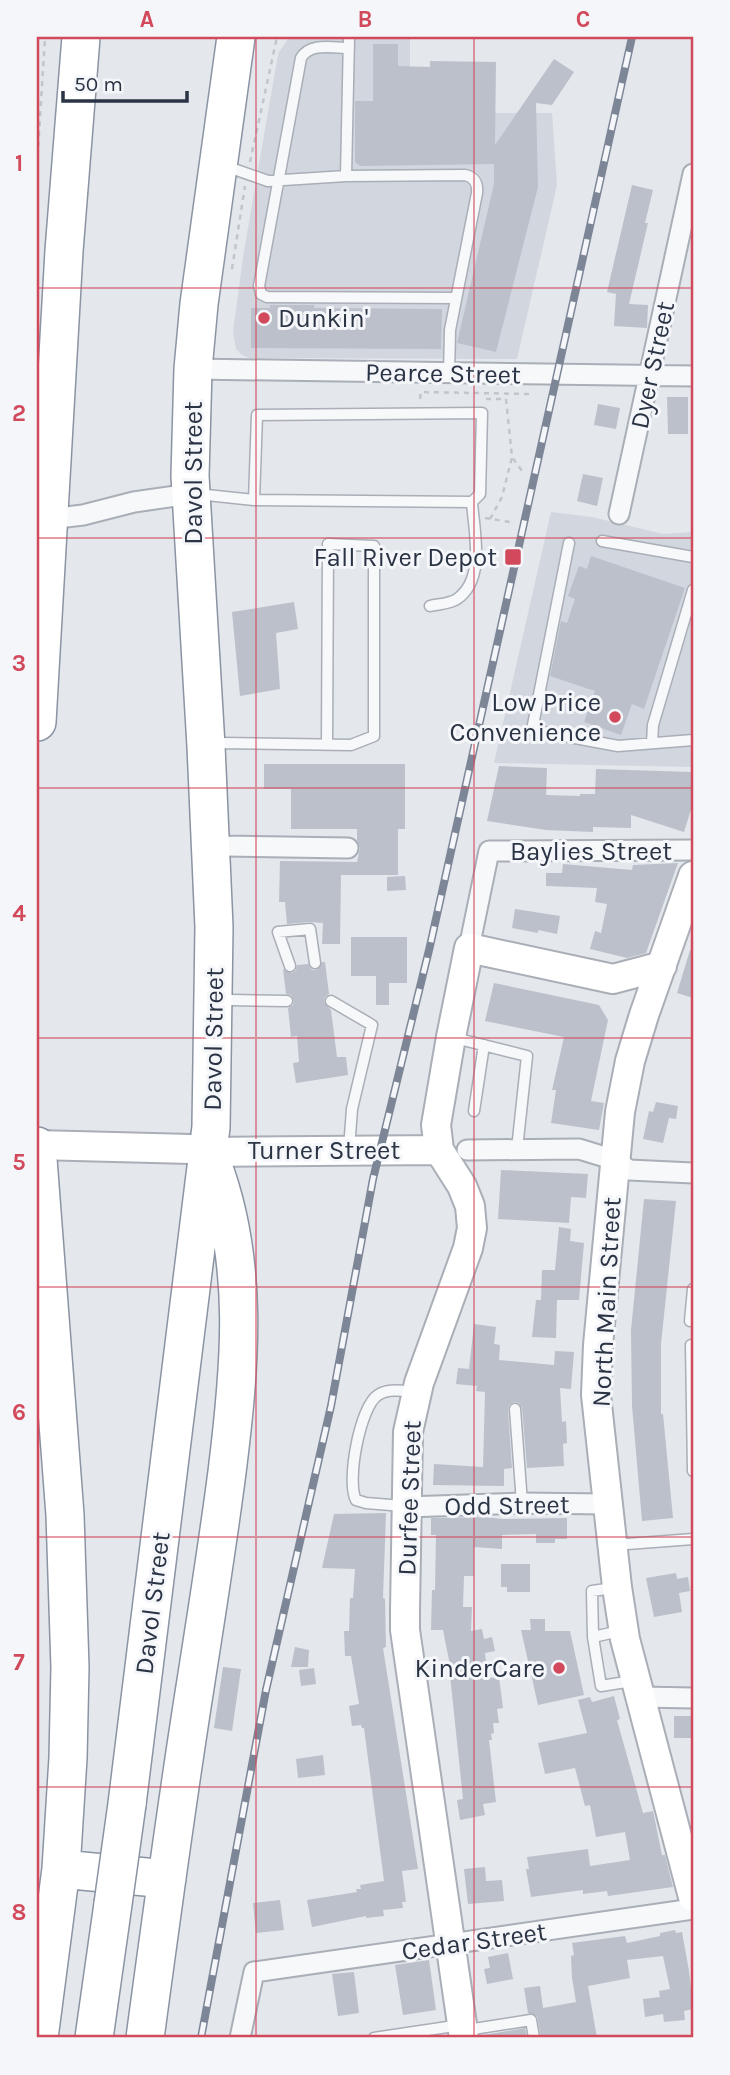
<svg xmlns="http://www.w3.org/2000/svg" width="730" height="2075" viewBox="0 0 730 2075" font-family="Karla,sans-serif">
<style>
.built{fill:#d2d6de}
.building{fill:#bbc0ca}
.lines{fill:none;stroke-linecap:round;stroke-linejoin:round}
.lane-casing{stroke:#a9aeb7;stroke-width:13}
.street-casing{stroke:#a9aeb7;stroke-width:23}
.secondary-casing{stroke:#a9aeb7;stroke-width:32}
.highway-casing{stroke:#8b94a3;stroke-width:40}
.path{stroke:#c2c5cb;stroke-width:2.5;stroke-dasharray:5 5;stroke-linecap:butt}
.lane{stroke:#f7f8fa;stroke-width:10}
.street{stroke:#f7f8fa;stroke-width:19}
.secondary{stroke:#fff;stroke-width:28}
.highway{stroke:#fff;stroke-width:37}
.rail-casing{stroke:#7d8696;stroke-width:8}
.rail{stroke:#f4f6f9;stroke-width:5;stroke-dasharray:16;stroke-linecap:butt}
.highway-bridge-casing{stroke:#8b94a3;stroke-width:40;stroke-linecap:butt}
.highway-bridge{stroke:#fff;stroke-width:37}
.grid{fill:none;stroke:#d1495b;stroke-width:2;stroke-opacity:0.55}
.poi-dot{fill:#d1495b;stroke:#f4f6f9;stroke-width:2.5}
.labels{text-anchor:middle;stroke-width:6;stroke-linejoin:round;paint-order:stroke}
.poi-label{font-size:26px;fill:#2b3445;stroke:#f4f6f9;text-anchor:end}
.street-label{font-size:26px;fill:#2b3445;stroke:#f4f6f9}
.neatline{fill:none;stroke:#d1495b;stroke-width:2.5}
.grid-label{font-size:23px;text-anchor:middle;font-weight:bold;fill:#d1495b}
</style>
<rect width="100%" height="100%" fill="#e4e7ec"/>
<path class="built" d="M294 37H410V113H552L557 185 517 359 249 358 242 355 236 349 233 332 243 257 276 66 279 52 288 39Z
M551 512 592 517 663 534 693 532V767L494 763Z"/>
<path class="building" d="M373 44H398V66L430 67V61L496 62 495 145 554 59 574 72 552 105 536 103 538 187 496 352 457 343 494 184V164L360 166 355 162V101H373Z
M632 185 653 190 645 223H648L629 304 648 305 647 328 614 326 616 294 607 292Z
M270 305H314V308L442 309 441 349 251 348V308H270Z
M667 397H688V434H668Z
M598 404 620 408 616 429 594 425Z
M583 474 603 478 597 506 577 501Z
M591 556 685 588 644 709 632 704 621 735 584 722 595 691 550 676 561 621 567 623 575 599 568 596 579 566 587 569Z
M294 602 298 629 276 633 280 689 240 696 232 612Z
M264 764H405V829H398V875H341L340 944H322L323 923 309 922 287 924 285 902H279L280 861 357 862 360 848 357 840V829H291V789H264Z
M499 766 547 768 546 795 580 796V794H595L596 769 693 772V803L684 832 631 815V828L593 827V832L546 830 487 821Z
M678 863 646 953 627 958 590 949 595 931 601 933 607 904 595 902 597 888 546 886V873H562L563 864 632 870 633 865Z
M405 876 406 890 387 891V877Z
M515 909 560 916 557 934 538 930V933L512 928Z
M351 937H407V983H389V1005H376V976H351Z
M690 950 693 951V998L677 993Z
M322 962H325L329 994 325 997 324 1002 331 1010 337 1057H346L348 1075 296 1083 293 1063 299 1062 297 1036 291 1037 288 1008 293 1005 294 1000 291 995 286 994 283 969 292 973 296 970 297 965 308 964 312 970H317Z
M494 983 599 1005 608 1020 591 1101 604 1103 599 1130 551 1123 556 1090H552L564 1037 485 1021Z
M656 1102 678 1106 676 1119 669 1118 663 1143 643 1139 649 1111 653 1112Z
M501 1170 588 1174 586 1198 571 1197 569 1223 498 1219Z
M644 1199 676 1201 661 1344V1414H663L673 1518 642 1521 632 1406 631 1330Z
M559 1227 571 1229 570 1241 584 1243 579 1300H557L556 1338 532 1337 536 1300H541L542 1270H555Z
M474 1324 496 1327 494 1344 500 1345 499 1360 554 1365 555 1351 574 1352 571 1389 560 1388 562 1422 566 1421 567 1443 563 1444 564 1466 527 1468 522 1408 519 1403 514 1402 509 1405 508 1410 512 1468 504 1469V1486L433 1485 434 1464 483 1467 485 1392 476 1391 477 1386 456 1384 458 1368 469 1369Z
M386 1513 383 1598 385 1599 386 1647 383 1648 418 1869 402 1871 406 1902H402L403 1908 383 1910 384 1916 366 1918V1916L312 1927 307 1900 357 1892 356 1889H361L360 1885 384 1881 364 1728H362L361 1725 352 1726 349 1706 359 1704 351 1656H345L344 1631H349L350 1598H353L355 1569 322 1568 334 1514Z
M485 1517 502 1519 567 1518V1539H555V1543H536V1534L502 1535V1549L474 1547V1576H464L463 1607H472L471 1631 482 1629 484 1639 492 1637 495 1651 485 1653 488 1678 499 1677 503 1708 497 1709 499 1723H493L494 1733 491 1734 492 1740H489L496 1802 483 1804 485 1815 460 1820 457 1800 463 1799 450 1675H452L443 1630H431L432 1590H435L436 1535H431V1518Z
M501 1564H530V1592H507V1587H501Z
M676 1573 677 1579 688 1577 690 1591 679 1593 682 1612 654 1617 646 1578Z
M530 1619H545V1631H570L584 1695 538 1705 521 1630H531Z
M295 1647 309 1650 308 1667H291Z
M223 1667 241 1669 232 1731 214 1728Z
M314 1668 316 1684 301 1686 299 1670Z
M614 1696 620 1719 617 1720 643 1813 653 1811 662 1855H665L673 1887 608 1896 607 1891 583 1894V1890L531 1897 526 1869H529L527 1857 588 1849 590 1866 630 1860 625 1832 596 1837 590 1805 585 1806 575 1768 545 1774 538 1743 587 1733 578 1700 590 1697 592 1702Z
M674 1716H693V1738H674Z
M323 1755 325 1775 298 1778 296 1759Z
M485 1867 486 1881 502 1880 504 1901 468 1904 464 1869Z
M280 1900 284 1930 256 1933 253 1903Z
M675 1930 676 1933 682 1932 689 1971 693 2009 684 2011 685 2020 664 2022 663 2014 645 2017 643 1999 660 1997 659 1991 670 1989 663 1956 627 1960 630 1978 588 1986 597 2038H541L537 2016 528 2013 524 1988 540 1986 543 2008 576 2002 572 1978 571 1956 574 1955 572 1943 625 1936 627 1943 660 1936V1933Z
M508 1953 513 1979 487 1984 484 1969 490 1968 488 1957Z
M429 1960 436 2010 403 2015 395 1965Z
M354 1972 359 2013 338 2016 332 1974Z
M525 2028 527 2038H484V2035Z"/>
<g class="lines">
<defs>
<path id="lane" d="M349 48C333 48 310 42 301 58L259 286 261 294 267 297 456 298
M225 166 268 181 346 176 465 175C474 177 478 183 477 193L450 330 449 374
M346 176 349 37
M197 494 254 500 472 502 480 494 482 413 257 415 254 500
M602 541 693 557
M569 543 532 730 618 746 693 740
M430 606C438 604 450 604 457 599 486 579 474 532 472 502
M652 743 653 725 693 590
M214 745 221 743 351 745 374 736V546L328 544 327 744
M290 966 278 932 310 929 315 963
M230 1000 287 1001
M331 1001 372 1025 352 1109 349 1149
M455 1038 527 1056 517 1149
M474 1111 484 1045
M690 1321 693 1289
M691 1345 693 1471
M515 1409 522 1503
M403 1506 366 1503 356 1500C346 1482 360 1406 378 1395 388 1388 405 1391 416 1392
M614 1545 693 1539
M614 1588 592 1591 593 1637 601 1686 632 1681
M593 1637 620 1631
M467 2030 531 2020 534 2038
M374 2038 461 2025"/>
<path id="street" d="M193 369 693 376
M619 514 693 174
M41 520 83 515 134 502 190 494
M211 838 225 846 348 848
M469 948 489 851 693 850
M467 1150 579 1149 615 1160 629 1170 693 1173
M406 1507 522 1503 607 1504
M641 1697 693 1698
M240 2038 254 1972 693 1909"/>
<path id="secondary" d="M693 876 644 1015 630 1061 620 1112 598 1345 596 1395 617 1587 625 1639 693 1897
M37 1145 191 1149 208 1152 439 1150
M464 2038 405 1630V1611L408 1432 419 1383 468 1248 472 1228 470 1206 462 1186 439 1150 436 1125 451 1037 469 948 613 979 662 966"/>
<path id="highway" d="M37 722 64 251 81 37
M37 1146 65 1515 70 1667 68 1758 61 1869 39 2038
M127 1804 211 1127 214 927 206 746 190 476 193 369 199 304 236 37
M61 1869 167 1879
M94 2038 113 1904
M145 2038C161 1919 177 1800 196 1681 207 1611 218 1542 227 1472 240 1368 250 1263 212 1163"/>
</defs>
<use href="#lane" class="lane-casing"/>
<use href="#street" class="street-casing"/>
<use href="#secondary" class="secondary-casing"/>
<use href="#highway" class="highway-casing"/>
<path class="path" d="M250 162 277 37
M37 166 45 37
M232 269 245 186
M420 399 421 392 528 394V390
M486 399H506L512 457 522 471
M485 518 510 522
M490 519 502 497 512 457"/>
<use href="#lane" class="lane"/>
<use href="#street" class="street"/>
<use href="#secondary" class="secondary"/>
<use href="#highway" class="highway"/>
<defs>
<path id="rail" d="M201 2038 266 1690 331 1406 373 1179 430 946 632 37"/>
</defs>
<use href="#rail" class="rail-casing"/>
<use href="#rail" class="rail"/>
<defs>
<path id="highway-bridge" d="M113 1904 127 1804"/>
</defs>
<use href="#highway-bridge" class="highway-bridge-casing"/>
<use href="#highway-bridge" class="highway-bridge"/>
</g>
<path class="grid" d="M256 37V2038M474 37V2038M37 288H693M37 538H693M37 788H693M37 1038H693M37 1287H693M37 1537H693M37 1787H693"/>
<g class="poi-dot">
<circle cx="264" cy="318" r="7"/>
<rect x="504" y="548" width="18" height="18" rx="3.5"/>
<circle cx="615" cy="717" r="7"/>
<circle cx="559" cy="1668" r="7"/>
</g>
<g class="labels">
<g class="poi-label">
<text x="278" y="327" text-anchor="start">Dunkin'</text>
<text x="497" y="566">Fall River Depot</text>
<text x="601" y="711">Low Price<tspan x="601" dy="30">Convenience</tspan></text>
<text x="545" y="1677">KinderCare</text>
</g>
<g class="street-label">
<text transform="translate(652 365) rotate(-78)" y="9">Dyer Street</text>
<text transform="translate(443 373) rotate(1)" y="9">Pearce Street</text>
<text transform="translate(193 473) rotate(-90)" y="9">Davol Street</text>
<text x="591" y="860">Baylies Street</text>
<text transform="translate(213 1039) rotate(-89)" y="9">Davol Street</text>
<text x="324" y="1159">Turner Street</text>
<text transform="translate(606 1302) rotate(-87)" y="9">North Main Street</text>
<text transform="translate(409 1498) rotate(-88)" y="9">Durfee Street</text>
<text transform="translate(507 1505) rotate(-1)" y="9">Odd Street</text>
<text transform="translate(152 1603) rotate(-83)" y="9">Davol Street</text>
<text transform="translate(474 1941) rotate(-8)" y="9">Cedar Street</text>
</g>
</g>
<rect width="730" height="2075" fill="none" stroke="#f4f6f9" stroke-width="77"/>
<path d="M63 91v10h124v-10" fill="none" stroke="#2b3445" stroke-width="3.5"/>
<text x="74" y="91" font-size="21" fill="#2b3445" stroke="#f4f6f9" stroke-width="5" paint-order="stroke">50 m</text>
<rect x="38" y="38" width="654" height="1998" class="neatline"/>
<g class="grid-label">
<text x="147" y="27">A</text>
<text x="365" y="27">B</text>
<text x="583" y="27">C</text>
<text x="19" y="171">1</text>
<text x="19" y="421">2</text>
<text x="19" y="671">3</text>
<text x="19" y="921">4</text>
<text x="19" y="1170">5</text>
<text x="19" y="1420">6</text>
<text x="19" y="1670">7</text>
<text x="19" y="1920">8</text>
</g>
</svg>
